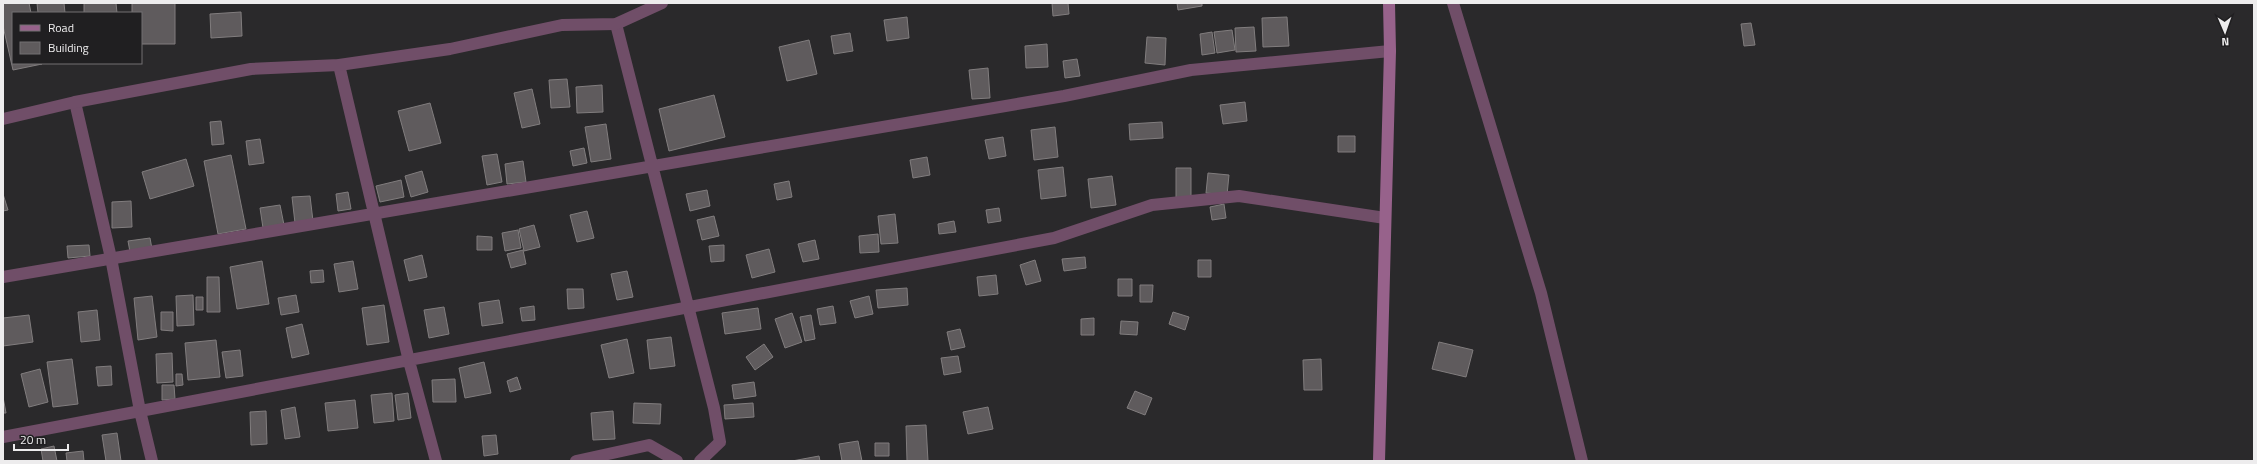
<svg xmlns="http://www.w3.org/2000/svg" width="2257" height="464" viewBox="0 0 2257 464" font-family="'Titillium Web',sans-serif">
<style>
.building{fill:#5f5b5d;stroke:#817d7e}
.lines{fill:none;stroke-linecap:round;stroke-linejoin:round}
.minor{stroke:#704e68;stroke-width:12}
.tertiary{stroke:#704e68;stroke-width:12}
.secondary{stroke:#97628b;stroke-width:12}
</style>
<rect width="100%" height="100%" fill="#2a292b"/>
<path class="building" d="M3 3H29L31 13H13V63L42 64 13 70 3 26Z
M37 3H64L65 13H38Z
M84 3H116L117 13H84Z
M132 3H175V44H141V13H132Z
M1052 3H1068L1069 14 1053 16Z
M1177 3H1202V6L1178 10Z
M241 12 242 36 211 38 210 14Z
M907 17 909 38 887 41 884 20Z
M1287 17 1289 46 1263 47 1262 18Z
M1751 23 1755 45 1744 46 1741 24Z
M1254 27 1256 51 1236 52 1235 28Z
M1232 30 1235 50 1217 53 1214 32Z
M1212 32 1215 53 1202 55 1200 34Z
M850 33 853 51 834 54 831 36Z
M1147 37 1166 38 1165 65 1145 63Z
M809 40 817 74 787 81 779 47Z
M1047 44 1048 67 1026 68 1025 46Z
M1077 59 1080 76 1065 78 1063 61Z
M988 68 990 98 972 99 969 70Z
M567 79 570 107 551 108 549 80Z
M602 85 603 112 577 113 576 87Z
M532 89 540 124 522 128 514 93Z
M714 95 725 137 669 151 659 109Z
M1245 102 1247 121 1223 124 1220 105Z
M430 103 441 143 409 151 398 111Z
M221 121 224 144 212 145 210 122Z
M1162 122 1163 138 1130 140 1129 124Z
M606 124 611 159 591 162 585 127Z
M1055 127 1058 157 1034 160 1031 130Z
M1338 136H1355V152H1338Z
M1003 137 1006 156 989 159 985 140Z
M260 139 264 163 249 165 246 141Z
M584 148 587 163 573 166 570 151Z
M497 154 502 182 487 185 482 156Z
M231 155 246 229 218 234 204 161Z
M927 157 930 175 913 178 910 160Z
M186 159 194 186 150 199 142 172Z
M523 161 526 182 507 184 505 164Z
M1063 167 1066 196 1041 199 1038 170Z
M1176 168H1191V198H1176Z
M422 171 428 192 411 197 405 176Z
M1208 173 1229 175 1227 195 1206 193Z
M1112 176 1116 205 1091 208 1088 179Z
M401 180 404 197 380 202 376 186Z
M789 181 792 197 777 200 774 184Z
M707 190 710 206 690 211 686 194Z
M348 192 351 209 338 211 336 194Z
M3 194 8 210 3 211Z
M310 196 313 221 295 223 292 197Z
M131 201 132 227 112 228V202Z
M1224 204 1226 218 1212 220 1210 207Z
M280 205 284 225 263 228 260 208Z
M999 208 1001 221 988 223 986 210Z
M587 211 594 238 577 242 570 215Z
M895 214 898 243 881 244 878 216Z
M714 216 719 236 702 240 697 220Z
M954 221 956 232 939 234 938 224Z
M534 225 540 247 524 251 519 229Z
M518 230 521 248 505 251 502 233Z
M878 234 879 252 860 253 859 236Z
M477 236 492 237V250H477Z
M150 238 152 249 130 252 128 241Z
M815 240 819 259 803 262 798 244Z
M89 245 90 256 68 258 67 246Z
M724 245V261L711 262 709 246Z
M769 249 775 272 752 278 746 255Z
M523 250 526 264 511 268 507 254Z
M422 255 427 277 409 281 404 260Z
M1085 257 1086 268 1064 271 1062 259Z
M1035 260 1041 281 1026 285 1020 265Z
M1198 260H1211V277H1198Z
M262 261 269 304 237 309 230 267Z
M353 261 358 289 339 292 334 264Z
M323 270 324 282 311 283 310 271Z
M627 271 633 297 617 300 611 274Z
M996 275 998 294 979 296 977 277Z
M207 277H219L220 312H207Z
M1118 279H1132V296H1118Z
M1140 285H1153L1152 302H1140Z
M907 288 908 305 878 308 876 290Z
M567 289H583L584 308 568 309Z
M193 295 194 325 177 326 176 296Z
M296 295 299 312 281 315 278 298Z
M152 296 157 337 138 340 134 298Z
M869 296 873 314 855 318 850 301Z
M196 297H203V310H196Z
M499 300 503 323 482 326 479 303Z
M384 305 389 342 367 345 362 308Z
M534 306 535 320 522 321 520 308Z
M833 306 836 323 820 325 817 309Z
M444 307 449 334 429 338 424 310Z
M758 308 761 329 725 334 722 313Z
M97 310 100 340 81 342 78 312Z
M161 312H173V331L161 330Z
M1173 312 1189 317 1185 330 1169 324Z
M792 313 802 342 785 348 775 319Z
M29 315 33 342 3 346V318Z
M811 315 815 339 805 341 800 317Z
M1094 318V335H1081V319Z
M1121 321 1138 322 1137 335 1120 334Z
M302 324 309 354 292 358 286 328Z
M960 329 965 347 951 350 947 332Z
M671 337 675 366 650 369 647 340Z
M627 339 634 373 609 378 601 345Z
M216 340 220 377 188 380 185 343Z
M1439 342 1473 350 1466 377 1432 369Z
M764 344 773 357 755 370 746 357Z
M240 350 243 376 226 378 222 352Z
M172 353 173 382 157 383 156 354Z
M958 356 961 372 944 375 941 358Z
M72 359 78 404 53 407 47 362Z
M1321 359 1322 390H1304L1303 360Z
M484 362 491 393 465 398 459 368Z
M111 366 112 385 98 386 96 367Z
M40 369 48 402 29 407 21 374Z
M176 374H182L183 385 176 386Z
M517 377 521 389 510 392 507 381Z
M455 379 456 402H433L432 380Z
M754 382 756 396 734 399 732 385Z
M162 385H174L175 399 162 400Z
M1135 391 1152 398 1145 415 1127 408Z
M392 393 394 421 374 423 371 395Z
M408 393 411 418 398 420 395 395Z
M3 397 6 413H3Z
M355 400 358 428 328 431 325 403Z
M634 403 661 404 660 424 633 423Z
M753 403 754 417 725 419 724 405Z
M295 407 300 437 285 439 281 410Z
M988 407 993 429 968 434 963 412Z
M266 411 267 444 251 445 250 412Z
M613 411 615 439 593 440 591 413Z
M926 425 928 461H907L906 426Z
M117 433 121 461H106L102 435Z
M496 435 498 454 484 456 482 436Z
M858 441 862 461H842L839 444Z
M875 443H889V456H875Z
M54 446 57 461H43L41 449Z
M83 451 84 461H67L66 453Z
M819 456 820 461H792Z"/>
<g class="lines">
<path class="minor" d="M1453 3 1541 293 1582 461
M616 24 714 408 720 442 700 461
M339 65 409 361 436 461
M75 102 111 258 140 411 152 461
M3 277 1064 96 1191 70 1390 51
M3 437 1054 238 1152 205 1239 196 1385 218
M576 461 649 445 677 461"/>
<path class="tertiary" d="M3 119 75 102 251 69 339 65 450 49 562 25 616 24 662 3"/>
<path class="secondary" d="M1379 461 1390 51 1389 3"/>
</g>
<rect width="2257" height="464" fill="none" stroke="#edeced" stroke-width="8"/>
<rect x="12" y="12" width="130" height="52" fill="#201f21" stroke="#727173"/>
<rect x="20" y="25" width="20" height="6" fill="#97628b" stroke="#727173"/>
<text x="48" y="32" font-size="12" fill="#edeced">Road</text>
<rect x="20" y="42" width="20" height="12" fill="#5f5b5d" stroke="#727173"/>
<text x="48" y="52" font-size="12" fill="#edeced">Building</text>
<g transform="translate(2225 32) rotate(178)" stroke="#201f21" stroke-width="3" paint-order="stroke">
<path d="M0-3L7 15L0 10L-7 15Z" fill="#edeced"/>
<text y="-6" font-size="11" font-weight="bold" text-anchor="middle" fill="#edeced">N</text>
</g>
<path d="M14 444v6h54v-6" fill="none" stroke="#edeced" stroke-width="2"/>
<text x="20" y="444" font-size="12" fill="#edeced" stroke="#201f21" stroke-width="3" paint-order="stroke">20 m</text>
</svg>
